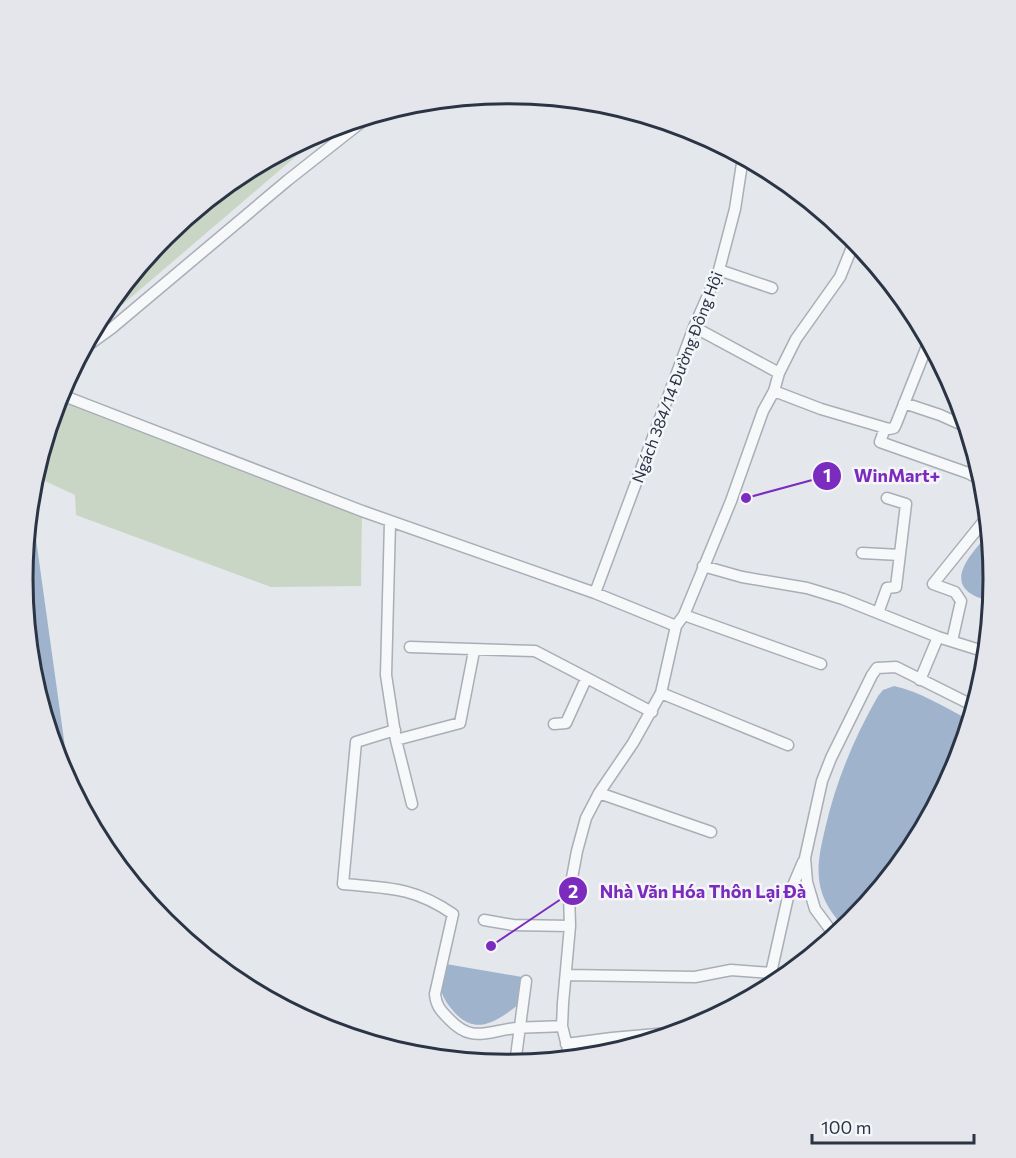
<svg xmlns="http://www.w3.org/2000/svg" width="1016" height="1158" viewBox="0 0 1016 1158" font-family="Commissioner,sans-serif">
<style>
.green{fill:#c9d6c5}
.water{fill:#9fb4cc}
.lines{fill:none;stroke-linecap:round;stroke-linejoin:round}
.stream{stroke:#9fb4cc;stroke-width:3}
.canal{stroke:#9fb4cc;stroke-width:12}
.street-casing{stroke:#a9aeb7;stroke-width:13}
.street{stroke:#f7f8fa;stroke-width:10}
.labels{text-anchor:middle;stroke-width:5;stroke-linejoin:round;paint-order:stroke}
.street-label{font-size:16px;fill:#2b3445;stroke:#f4f6f9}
.rim{fill:none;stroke:#2b3445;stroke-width:3}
.leader{fill:none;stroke:#7b2cbf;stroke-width:2}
.callout-dot{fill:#7b2cbf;stroke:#f4f6f9;stroke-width:2}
.mark-label{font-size:18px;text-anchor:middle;font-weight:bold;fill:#fff}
.callout-label{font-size:18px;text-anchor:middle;font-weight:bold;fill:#7b2cbf;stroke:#f4f6f9;stroke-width:5;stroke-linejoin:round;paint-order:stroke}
</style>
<rect width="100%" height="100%" fill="#e4e7ec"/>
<path class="green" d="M329 128 94 329 105 309 165 235 239 175Z
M59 394 362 511 361 586 271 587 76 515 75 495 34 476Z"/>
<path class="water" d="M989 534 993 579 991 601C940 590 965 559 989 534Z
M894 686C919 691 946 708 969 720V723L956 765 911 849 851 923 844 928C836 918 826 906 822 893 815 871 820 851 825 829 836 781 854 738 878 696L883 690Z
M446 964 522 977 518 1005C497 1021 477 1036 455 1013 450 1007 444 1000 442 993 441 984 445 972 446 964Z"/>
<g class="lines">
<path class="stream" d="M30 653 34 679"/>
<path class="canal" d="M28 525 62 769"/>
<defs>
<path id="street" d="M719 270 772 288
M694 327 779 373
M83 349 112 328 288 180 368 117
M774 391 821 409 889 429 894 428 896 424 929 341
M59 394 362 511 595 593 676 626
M904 403 940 415 967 427
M885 428 880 442 968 473 983 481
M390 522 386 675 396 740 412 804
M862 553 900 555
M703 566 742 577 807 588 843 599 938 637 986 652
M595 593 694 327 719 270 735 209 743 157
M878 613 887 588 896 587 906 504 887 498
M684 615 821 664
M952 641 961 601 955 592 933 584 987 517
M410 647 535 651 652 712
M920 680 938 637
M661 693 788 745
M554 724 566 723 586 679
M395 730 356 742 343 884C388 888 414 887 453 914L435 994C436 1005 440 1010 448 1018 472 1044 486 1031 516 1028 531 1027 547 1027 562 1026
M396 740 460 723 474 651
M599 793 711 832
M484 920 513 925 570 926
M835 936 815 909 807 882 805 858 822 781 831 758 872 675 877 668 896 667 974 706
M566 975 695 977 731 970 771 973
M777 983 772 978 771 973 788 897 803 862
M566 1044 612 1038 679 1032
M570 1058 562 1026 563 1003 570 926 569 894 577 851 586 818 599 793 633 743 661 693 676 626 684 615 731 501 763 411 774 391 779 373 796 339 840 277 855 240
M515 1064 526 981"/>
</defs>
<use href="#street" class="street-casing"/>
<use href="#street" class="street"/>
</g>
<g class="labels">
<g class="street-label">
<text transform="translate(677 377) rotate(-69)" y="6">Ngách 384/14 Đường Đông Hội</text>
</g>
</g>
<path d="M0 0H1016V1158H0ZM33 579a475 475 0 1 1 950 0a475 475 0 1 1-950 0Z" fill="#e4e6eb" fill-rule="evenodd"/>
<path class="rim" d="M33 579a475 475 0 1 1 950 0a475 475 0 1 1-950 0Z"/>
<path class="leader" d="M746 498L827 476M491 946L573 891"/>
<g class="callout-dot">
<circle cx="746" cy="498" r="6"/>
<circle cx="491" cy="946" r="6"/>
<circle cx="827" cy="476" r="15"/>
<circle cx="573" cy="891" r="15"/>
</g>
<g class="mark-label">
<text x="827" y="482">1</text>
<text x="573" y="898">2</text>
</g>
<g class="callout-label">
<text x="897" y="482">WinMart+</text>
<text x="703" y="898">Nhà Văn Hóa Thôn Lại Đà</text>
</g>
<path d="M812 1134v9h162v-9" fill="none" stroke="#2b3445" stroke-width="3"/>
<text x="821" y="1134" font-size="18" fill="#2b3445" stroke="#f4f6f9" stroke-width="4.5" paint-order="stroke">100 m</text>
</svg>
